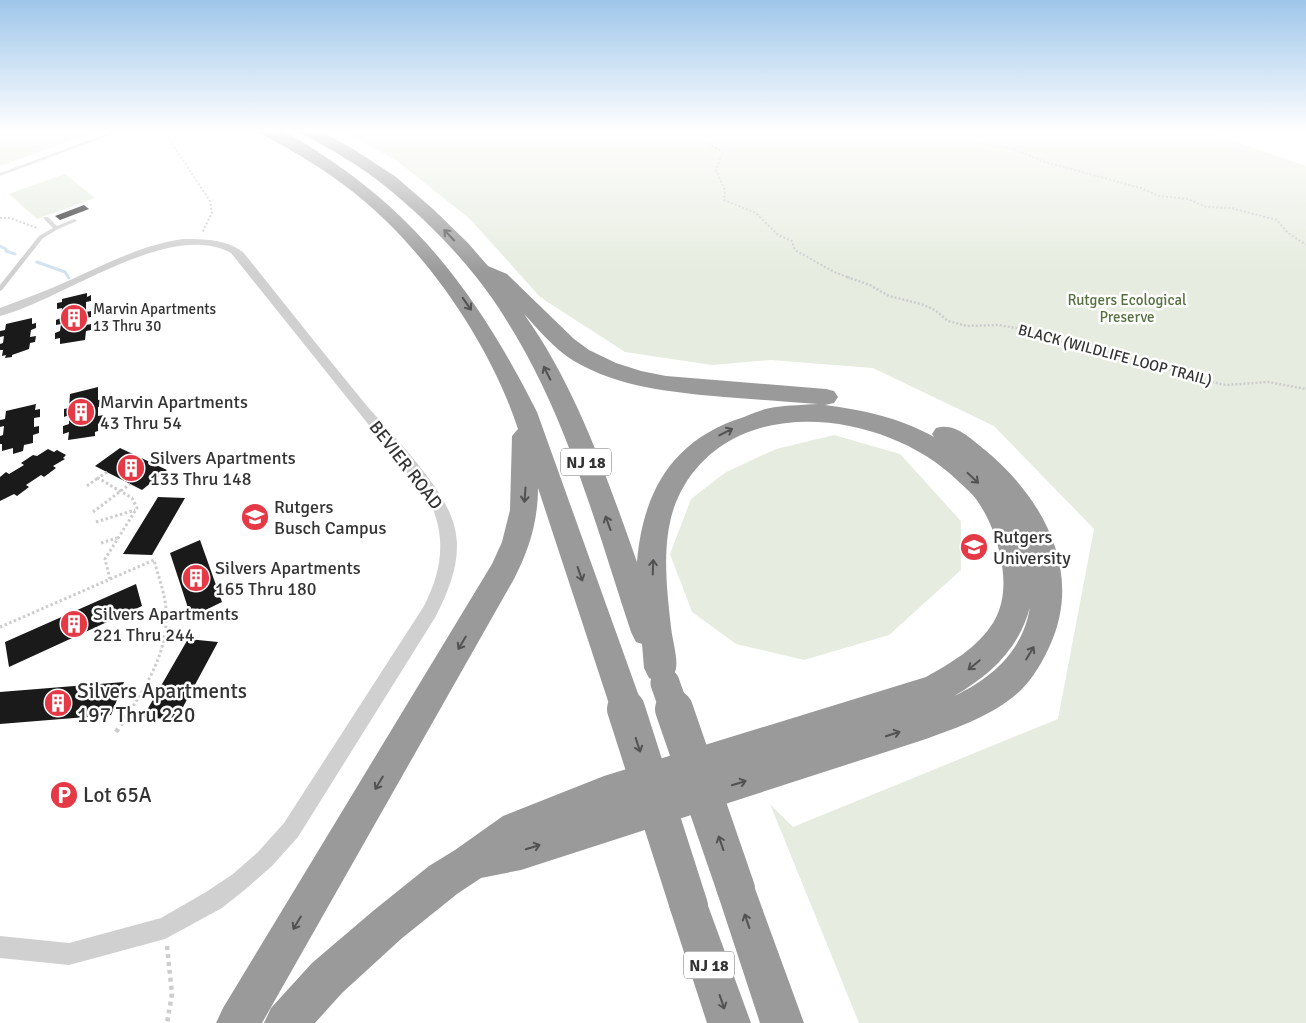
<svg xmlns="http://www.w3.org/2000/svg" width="1306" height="1023" viewBox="0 0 1306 1023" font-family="Signika,sans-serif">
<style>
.green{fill:#e6ecdf}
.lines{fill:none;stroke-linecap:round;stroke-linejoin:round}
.stream{stroke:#cfe2ee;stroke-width:3}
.building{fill:#1a1a1a}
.path-far3{stroke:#cdcdcd;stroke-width:2;stroke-dasharray:2 2;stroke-linecap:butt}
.path-far2{stroke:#cdcdcd;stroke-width:2.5;stroke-dasharray:2 2;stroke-linecap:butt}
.path-far1{stroke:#cdcdcd;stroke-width:3;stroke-dasharray:2.5 2.5;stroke-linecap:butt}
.path{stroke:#cdcdcd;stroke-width:4.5;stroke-dasharray:4 4;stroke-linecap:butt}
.service{fill:#d0d0d0;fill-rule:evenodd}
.minor{fill:#d0d0d0;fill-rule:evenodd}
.motorway{fill:#9a9a9a;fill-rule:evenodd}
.motorway-bridge-far1{stroke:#9a9a9a;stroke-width:29}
.motorway-bridge{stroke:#9a9a9a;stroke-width:38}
.oneway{stroke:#525252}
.labels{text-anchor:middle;stroke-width:5;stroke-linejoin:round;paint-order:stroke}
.far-park-label{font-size:15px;fill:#56703f;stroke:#fff}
.far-poi-label{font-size:15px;fill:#333;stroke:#fff;text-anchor:start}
.far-street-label{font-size:15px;fill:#333;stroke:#fff}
.shield{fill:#fff;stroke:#707070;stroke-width:1}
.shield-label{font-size:16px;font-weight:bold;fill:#333}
.poi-label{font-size:18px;fill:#333;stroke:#fff;text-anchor:start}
.street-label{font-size:18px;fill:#333;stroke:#fff}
.near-poi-label{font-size:21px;fill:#333;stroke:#fff;text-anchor:start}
</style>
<rect width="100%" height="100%" fill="#fff"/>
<path class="green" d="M0 130H101L0 166Z
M340 130H1203L1306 166V1023H859L770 804 793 827 1058 719 1094 529 994 426 873 368 771 360 712 365 625 352 540 297 470 219 397 161Z
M65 174 95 198 37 219 9 194Z
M834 435 900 454 961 521V570L889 635 804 660 736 644 692 612 670 554 691 499 726 472 776 449Z"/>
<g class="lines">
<path class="stream" d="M0 246 6 249V251L15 254
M37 262 65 272 69 278"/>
</g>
<path class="building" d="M84 205 89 209 60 220 55 216Z
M87 293V297L91 295V301L86 302V312L91 311V317L86 318V325L91 324V330L86 331 85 340 60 344V338L55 339V333L60 331 61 324 56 325V320L61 318 62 308 57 309V303L62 302V299Z
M32 318V324L36 323V328L31 330 30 337 36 336 35 342 30 343 29 349 12 355V357L5 358 6 355 2 356 3 350H0V344L3 343 4 336 0 337V331L5 330 6 324Z
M98 387V400L103 399V406L98 407V416L104 415V422L98 424V431L95 432V436L68 440 69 432 63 434V426L69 424V415L64 417V409L69 408 70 394Z
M36 404 35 410 40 409V417L34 418V427L39 426V433L33 435V443L24 445 23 451 13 454V448L2 451V444H0V436L3 435 4 426 0 427V420L5 419 6 411Z
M120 448 167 470 142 490 95 466Z
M48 449 54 452 57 450 66 455 63 458 65 459 53 466 56 468 44 477 41 475 26 485 29 487 17 496 14 494 0 501V477L6 472 9 474 24 465 21 463 33 455 37 456Z
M158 497 185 498 152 555 123 554Z
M200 540 222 602 191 617 170 553Z
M136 584 142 606 9 667 5 642Z
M188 639 218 642 176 720 143 717Z
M124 682 111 715 0 724V692Z"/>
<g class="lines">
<path class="path-far3" d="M163 130 210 201 212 213 202 233
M689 130 692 135 723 152 716 170 725 190 724 200 756 213 778 235 792 241 795 250 834 272 850 278
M945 130 963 139 1013 149 1045 162 1141 188 1159 196 1188 199 1206 207 1231 208 1277 220 1288 233 1306 245
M0 218H10L37 228"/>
<path class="path-far2" d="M847 277 870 285 889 296 921 304 935 310 948 321 967 326 998 325 1022 329 1042 337 1159 365 1189 377 1226 385 1268 382 1306 389"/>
<path class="path-far1" d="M107 472 98 478 132 498 137 508 105 559 110 579
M87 486 98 478
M93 512 130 484
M96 522 135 510
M101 543 117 538
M0 627 154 560C158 576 165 593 166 609 169 647 150 680 130 711"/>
<path class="path" d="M116 732 131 709
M167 946 172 994 167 1023"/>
<path class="service" d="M117 130H123L0 176V173Z
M44 217H48L57 226 74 219 77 221 58 229 43 238 2 290 0 291V285L39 236 53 228 44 219Z"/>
<path class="minor" d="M183 239C204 239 225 239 243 252 284 303 325 355 367 406 394 437 444 487 454 525 463 557 450 588 436 616L298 837 272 866 247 888 222 908 165 939 69 965 0 958V936L69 943 161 918 206 892 233 874 258 852 284 823 424 606C442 571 447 537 429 500L231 253C169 219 63 300 0 316V308C23 299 46 291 68 281 106 264 141 245 183 239Z"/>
<path class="motorway" d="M258 130C264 130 271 129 277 130 289 132 322 154 333 162 428 226 486 311 537 412L640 699 635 710 623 715 611 710 538 488C538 521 529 550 514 579L262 1023H216L223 1008 492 564 502 542 510 510 512 436 518 429C489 340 420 241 344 185 318 165 289 149 260 133Z
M299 130H319L355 150 396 177 433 209 468 243 488 266 507 274 574 339 589 350 616 363 641 371 666 376 826 389 834 391 838 397 834 403 825 405C863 410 901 418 934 437L932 434 936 428C955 422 971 439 985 450 1042 497 1083 570 1051 643 1043 661 1034 677 1020 691 994 715 959 727 926 739L521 870 481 878 457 894 401 939 342 993 315 1023H264L271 1008 312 963 373 911 429 866 455 850 503 816 604 776 926 677C951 663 977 648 993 623 1006 602 1005 577 1000 554 995 533 988 516 976 499 971 492 963 486 957 480 888 413 741 390 684 486 659 527 666 582 671 627 672 638 678 658 676 668 676 671 673 675 671 678L660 683 649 678 644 668 642 644 636 642 631 632C597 529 568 420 510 326 478 272 433 225 385 186 359 165 330 149 301 133ZM524 314C539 330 554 349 574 361 620 388 671 392 724 397 755 399 787 402 818 404 804 405 790 405 776 407 765 408 754 413 744 417 673 439 643 491 637 562 607 478 577 388 524 314ZM1030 607C1023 651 992 678 954 696 990 675 1019 649 1030 607Z
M736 869 750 875 804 1023H760L716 889 722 875Z
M689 886 703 892 751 1023H707L669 906 675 892Z"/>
<path class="motorway-bridge-far1" d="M665 683 675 711
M623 699 627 711"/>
<path class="motorway-bridge" d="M626 709 689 906
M674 709 736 889"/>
</g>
<defs><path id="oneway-shaft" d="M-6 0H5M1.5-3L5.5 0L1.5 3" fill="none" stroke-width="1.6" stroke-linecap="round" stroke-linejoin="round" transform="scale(1.25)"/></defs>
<g class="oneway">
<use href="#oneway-shaft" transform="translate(449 235) rotate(-133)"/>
<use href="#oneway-shaft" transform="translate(467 304) rotate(55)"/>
<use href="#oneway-shaft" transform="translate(547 373) rotate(-117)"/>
<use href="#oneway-shaft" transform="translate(726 432) rotate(-27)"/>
<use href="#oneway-shaft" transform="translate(973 478) rotate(43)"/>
<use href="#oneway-shaft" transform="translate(525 495) rotate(94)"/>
<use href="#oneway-shaft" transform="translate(608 523) rotate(-110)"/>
<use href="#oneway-shaft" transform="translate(653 567) rotate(-88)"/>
<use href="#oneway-shaft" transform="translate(580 574) rotate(71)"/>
<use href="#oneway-shaft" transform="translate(462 643) rotate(121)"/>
<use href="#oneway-shaft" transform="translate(1030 653) rotate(-59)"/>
<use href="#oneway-shaft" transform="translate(974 665) rotate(141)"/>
<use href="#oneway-shaft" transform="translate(893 734) rotate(-18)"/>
<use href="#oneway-shaft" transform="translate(638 745) rotate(72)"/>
<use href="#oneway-shaft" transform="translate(379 783) rotate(121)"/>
<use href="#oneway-shaft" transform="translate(739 783) rotate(-17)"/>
<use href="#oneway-shaft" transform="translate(721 843) rotate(-109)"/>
<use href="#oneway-shaft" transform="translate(533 847) rotate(-17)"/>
<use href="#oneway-shaft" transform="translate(747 921) rotate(-109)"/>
<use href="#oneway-shaft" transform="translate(297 923) rotate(121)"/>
<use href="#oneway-shaft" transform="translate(722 1002) rotate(71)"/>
</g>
<linearGradient id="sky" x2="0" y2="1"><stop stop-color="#9ec6ea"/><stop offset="0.48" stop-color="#fff"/><stop offset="1" stop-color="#fff" stop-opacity="0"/></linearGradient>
<rect width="1306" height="273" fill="url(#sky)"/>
<defs>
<symbol id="building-disc" viewBox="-11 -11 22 22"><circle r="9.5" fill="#e63946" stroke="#fff"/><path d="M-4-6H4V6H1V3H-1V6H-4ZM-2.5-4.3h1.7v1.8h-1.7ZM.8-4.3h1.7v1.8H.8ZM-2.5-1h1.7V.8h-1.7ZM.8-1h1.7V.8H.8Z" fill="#fff"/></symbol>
<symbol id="university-disc" viewBox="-11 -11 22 22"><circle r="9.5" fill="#e63946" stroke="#fff"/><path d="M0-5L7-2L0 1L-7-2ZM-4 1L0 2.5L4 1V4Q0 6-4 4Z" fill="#fff"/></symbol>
<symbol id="parking-disc" viewBox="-11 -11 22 22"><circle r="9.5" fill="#e63946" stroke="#fff"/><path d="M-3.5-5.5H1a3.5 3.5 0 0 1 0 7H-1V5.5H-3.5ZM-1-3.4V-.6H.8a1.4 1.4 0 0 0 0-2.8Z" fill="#fff"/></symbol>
</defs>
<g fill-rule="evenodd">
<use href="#building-disc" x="58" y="302" width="32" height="32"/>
<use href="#building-disc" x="65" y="396" width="32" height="32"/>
<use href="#building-disc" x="115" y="452" width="32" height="32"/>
<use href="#university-disc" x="239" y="501" width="32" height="32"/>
<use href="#university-disc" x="958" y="531" width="32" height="32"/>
<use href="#building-disc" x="180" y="562" width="32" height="32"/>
<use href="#building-disc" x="58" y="608" width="32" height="32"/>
<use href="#building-disc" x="42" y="687" width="32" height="32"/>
<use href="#parking-disc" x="48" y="779" width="32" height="32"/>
</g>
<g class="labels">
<g class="far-park-label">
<text x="1127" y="305">Rutgers Ecological<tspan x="1127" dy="17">Preserve</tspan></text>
</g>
<g class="far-poi-label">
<text x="93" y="314">Marvin Apartments<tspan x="93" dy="17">13 Thru 30</tspan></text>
</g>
<g class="far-street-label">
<text transform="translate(1115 355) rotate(15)" y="5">BLACK (WILDLIFE LOOP TRAIL)</text>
</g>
<g class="shield">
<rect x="561" y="448.5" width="50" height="27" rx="4"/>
<rect x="684" y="951.5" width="50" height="27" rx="4"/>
</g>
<g class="shield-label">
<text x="586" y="468">NJ 18</text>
<text x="709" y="971">NJ 18</text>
</g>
<g class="poi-label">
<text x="100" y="408">Marvin Apartments<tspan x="100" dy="21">43 Thru 54</tspan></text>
<text x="150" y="464">Silvers Apartments<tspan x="150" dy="21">133 Thru 148</tspan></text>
<text x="274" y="513">Rutgers<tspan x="274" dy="21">Busch Campus</tspan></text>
<text x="993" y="543">Rutgers<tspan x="993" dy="21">University</tspan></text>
<text x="215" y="574">Silvers Apartments<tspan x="215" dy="21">165 Thru 180</tspan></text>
<text x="93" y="620">Silvers Apartments<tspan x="93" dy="21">221 Thru 244</tspan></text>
</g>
<g class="street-label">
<text transform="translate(406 465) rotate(52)" y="6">BEVIER ROAD</text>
</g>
<g class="near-poi-label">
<text x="77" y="698">Silvers Apartments<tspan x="77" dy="24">197 Thru 220</tspan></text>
<text x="83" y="802">Lot 65A</text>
</g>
</g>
</svg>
